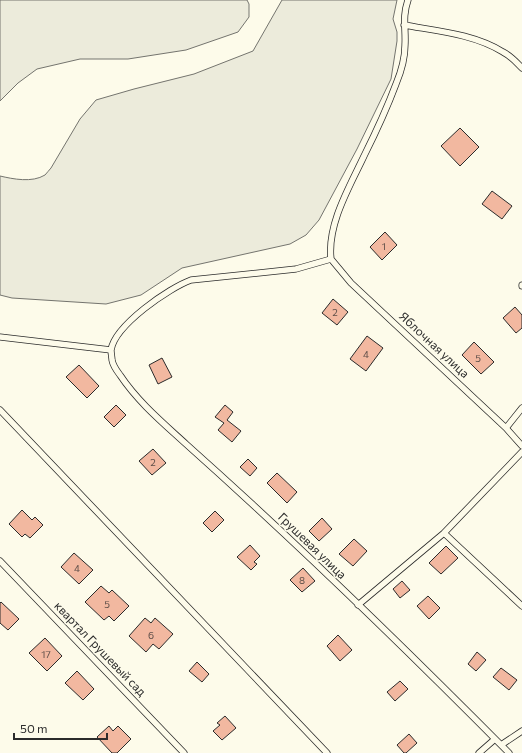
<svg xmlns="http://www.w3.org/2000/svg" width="522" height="753" viewBox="0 0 522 753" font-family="Commissioner,sans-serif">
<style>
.green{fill:#ecebdb;stroke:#74746e}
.building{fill:#f2b8a0;stroke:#2b2b2b}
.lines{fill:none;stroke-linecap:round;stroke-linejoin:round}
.service-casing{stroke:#2b2b2b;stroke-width:7}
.service{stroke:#fdfbea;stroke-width:5.5}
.labels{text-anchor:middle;stroke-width:3;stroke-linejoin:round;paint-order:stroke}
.number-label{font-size:10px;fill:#5d4e48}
.street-label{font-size:12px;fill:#2b2b2b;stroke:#fdfbea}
</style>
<rect width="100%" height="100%" fill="#fdfbea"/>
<path class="green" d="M0 0H247L249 4V17L238 32 186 50 128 59H80L37 69 18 83 0 101Z
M282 0H397L393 19 397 32V41L391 79 357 149 319 220 306 235 290 244 182 268 141 295 106 304 12 298 0 295V176C13 179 32 183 45 175 47 173 49 170 51 168L80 119 96 100 134 89 194 74 253 51Z"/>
<path class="building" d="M460 128 479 147 460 166 441 146Z
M492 191 512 206 502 219 482 204Z
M385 232 397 245 382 260 370 247Z
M333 299 348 312 337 325 322 313Z
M515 307 522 315V328L516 333 503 318Z
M367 336 383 348 366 371 350 359Z
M474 342 494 362 481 374 462 355Z
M162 358 172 377 158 384 149 365Z
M79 365 99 386 87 398 66 377Z
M116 405 126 415 114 427 104 417Z
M225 405 233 412 227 420 241 431 232 442 218 430 224 423 215 417Z
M153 449 166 463 152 475 139 461Z
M248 459 257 468 250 476 240 467Z
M277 473 297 492 287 503 267 483Z
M22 510 32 520 35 517 43 525 30 538 25 534 22 537 9 524Z
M215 511 224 520 212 532 203 523Z
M322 518 332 529 319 541 309 531Z
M354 539 367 551 353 566 339 554Z
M250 545 260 556 254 562 257 564 251 570 237 557Z
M446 546 458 558 441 574 429 563Z
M74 553 93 570 79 584 61 567Z
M303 568 315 581 302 592 290 580Z
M402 581 410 590 400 598 393 589Z
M101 586 109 593 112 590 129 606 114 621 109 616 104 620 85 602Z
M428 596 440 608 429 619 417 606Z
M1 602 19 619 8 630 0 623V603Z
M145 618 151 623 155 618 173 634 159 649 153 644 146 652 129 636Z
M338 635 352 650 340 661 327 646Z
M45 638 62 656 47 671 29 653Z
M477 652 486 660 476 671 468 664Z
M197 662 209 674 202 682 189 671Z
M501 668 517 680 509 690 493 677Z
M77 671 94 689 83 700 65 683Z
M400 681 408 689 395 701 387 692Z
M225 716 236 728 222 740 213 731 220 725 217 723Z
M109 726 113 731 118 726 131 739 117 753H112L97 737Z
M409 734 417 743 406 753H404L397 745Z"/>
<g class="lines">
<defs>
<path id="service" d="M404 25C437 31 474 34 503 52 511 56 516 62 522 68
M331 259 296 269 191 280C169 288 115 325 111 350 111 353 112 358 112 360 113 366 117 371 120 375 138 402 162 422 186 444 297 543 404 647 509 753
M331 259C327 224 350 186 364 156 376 132 387 108 396 84 401 72 405 58 405 45 406 29 402 17 408 0
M331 259 351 283 506 428 522 446
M522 285V286
M0 337 111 350
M0 410 327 753
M506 428 522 408
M444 533 522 452
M0 561 184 753
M358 605 444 533 522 606
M501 745 522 731
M479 753 495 739"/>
</defs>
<use href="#service" class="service-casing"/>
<use href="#service" class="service"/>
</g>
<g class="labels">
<g class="number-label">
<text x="384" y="250">1</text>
<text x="335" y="316">2</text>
<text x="366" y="358">4</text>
<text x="478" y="362">5</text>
<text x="153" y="466">2</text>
<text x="77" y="572">4</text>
<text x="302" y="584">8</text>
<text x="107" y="608">5</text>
<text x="151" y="639">6</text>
<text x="46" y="658">17</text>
</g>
<g class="street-label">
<text transform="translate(434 345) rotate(43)" y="4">Яблочная улица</text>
<text transform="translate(312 546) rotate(44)" y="4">Грушевая улица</text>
<text transform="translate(100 649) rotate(46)" y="4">квартал Грушевый сад</text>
</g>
</g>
<path d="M14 733v6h93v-6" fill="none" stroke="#2b2b2b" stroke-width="2"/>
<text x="20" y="733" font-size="12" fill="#2b2b2b" stroke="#fdfbea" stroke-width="3" paint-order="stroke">50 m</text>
</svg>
